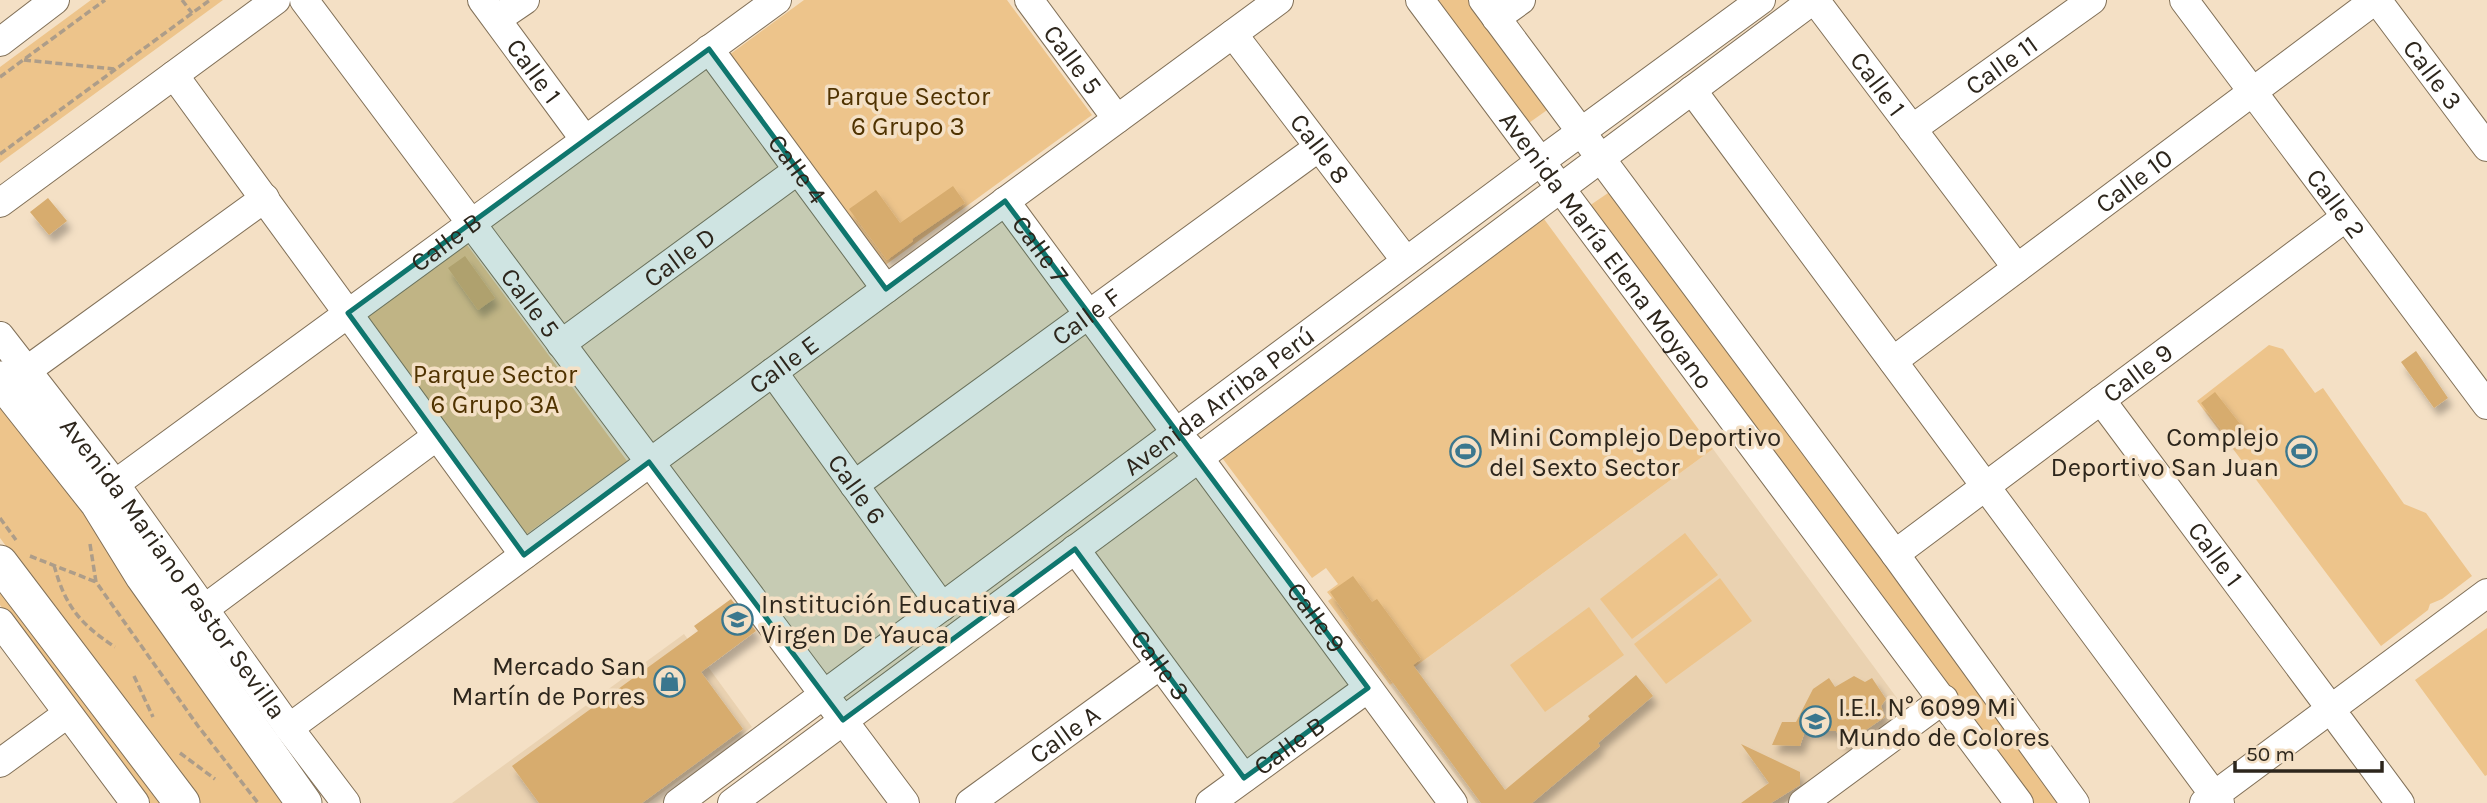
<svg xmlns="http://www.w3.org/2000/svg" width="2487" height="803" viewBox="0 0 2487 803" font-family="Karla,sans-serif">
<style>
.built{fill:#ead2b1}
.green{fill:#edc48b}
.building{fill:#d7ac6e;filter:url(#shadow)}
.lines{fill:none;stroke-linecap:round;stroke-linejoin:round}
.minor-casing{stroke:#817058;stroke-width:30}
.major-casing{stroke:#817058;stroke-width:37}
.path{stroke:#ad9d89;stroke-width:3.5;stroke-dasharray:7 3.5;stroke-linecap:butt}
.minor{stroke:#fff;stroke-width:28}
.major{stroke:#fff;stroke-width:35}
.marked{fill:#0f766e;fill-opacity:0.2;stroke:#0f766e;stroke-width:5;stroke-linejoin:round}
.labels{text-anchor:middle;stroke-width:7;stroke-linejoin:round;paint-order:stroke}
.street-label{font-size:26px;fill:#2d261c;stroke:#f4e0c5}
.park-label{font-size:26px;fill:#4f3200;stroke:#f4e0c5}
.poi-label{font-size:26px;fill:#2d261c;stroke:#f4e0c5;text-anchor:start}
</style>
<defs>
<filter id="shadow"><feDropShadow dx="4.5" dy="8" stdDeviation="3.5" flood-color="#0004"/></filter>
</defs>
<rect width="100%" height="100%" fill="#f4e0c5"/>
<path class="built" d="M1713 449 1908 713 1784 803H1476L1390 685Z
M684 634 752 727 648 803H452Z"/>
<path class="green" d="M91 0H223L0 163V67Z
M804 0H1007L1092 115 884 266 729 55Z
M1434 0H1470L1550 108 1526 125Z
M1611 191 2063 803H2033L1589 206Z
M1544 219 1713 449 1390 685 1328 601 1332 598 1327 592 1338 584 1326 568 1312 578 1220 455Z
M465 242 627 461 524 536 362 318Z
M2269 345 2283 349 2315 393 2323 388 2404 504 2426 513 2472 576 2442 599 2430 604 2428 610 2381 646 2197 401Z
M0 389 291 803H197L0 538Z
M1685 533 1718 575 1632 639 1600 599Z
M0 577 168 803H147L0 605Z
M1720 578 1752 621 1666 684 1634 644Z
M1589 607 1624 655 1545 712 1510 665Z
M2487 628V775L2485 776 2415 680Z"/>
<path class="building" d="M953 186 965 203 912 239 913 241 887 260 849 209 876 190 900 223Z
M48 198 67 221 49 235 30 212Z
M465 256 495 298 478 310 448 268Z
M2416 351 2448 398 2434 408 2401 362Z
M2215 392 2244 429 2229 440 2201 403Z
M1353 576 1372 602 1377 599 1421 659 1413 665 1505 790 1590 719 1588 716 1636 675 1653 696 1598 743 1600 746 1532 803H1481L1347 620 1349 619 1330 592Z
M731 599 756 631 701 672 743 729 642 803H539L512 766 698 631 694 626Z
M1854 676 1865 682 1872 678 1886 699 1881 706 1885 717 1845 744 1836 731H1805L1800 746 1772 745 1782 722H1796L1813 689 1829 678 1835 687Z
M1741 744 1800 772V785L1771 803H1741L1769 783Z"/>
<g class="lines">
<defs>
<g id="minor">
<path id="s1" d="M304 0 905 803"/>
<path id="s2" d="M482 0 585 140"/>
<path id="s3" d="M1029 0 1117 119"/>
<path id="s4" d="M1420 0 2019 803"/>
<path d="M1483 0 1895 554 2075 803"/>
<path id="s5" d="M1815 0 2017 268"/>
<path id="s6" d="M2184 0 2487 405"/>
<path id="s7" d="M2377 0 2487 147"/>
<path d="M1496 18 1521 0"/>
<path d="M497 19 525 0"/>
<path id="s8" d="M1233 34 1406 261"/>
<path d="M0 42 55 0"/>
<path id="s9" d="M709 49 886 289"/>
<path d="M174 75 524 555"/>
<path d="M1692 90 2220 803"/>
<path id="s10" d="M1912 129 2092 0"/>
<path id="s11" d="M1005 201 1176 433 1199 458 1453 803"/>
<path d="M0 203 276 0"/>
<path id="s12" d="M0 336 115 484 289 728 346 803"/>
<path id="s13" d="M561 344 798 170"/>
<path id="s14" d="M1893 361 2375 0"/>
<path d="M26 371 265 198"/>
<path id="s15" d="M773 372 942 607"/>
<path id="s16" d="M2101 400 2331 709"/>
<path id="s17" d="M115 484 777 0"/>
<path id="s18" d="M854 485 1319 147"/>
<path id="s19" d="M1075 549 1244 778"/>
<path id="s20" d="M1895 554 2346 217"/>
<path d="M204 609 437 436"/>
<path d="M0 622 135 803"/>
<path d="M2340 722 2400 803"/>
<path id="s21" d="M289 728 1279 0"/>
<path d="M0 763 67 714"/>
<path id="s22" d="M678 803 1529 170 1761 0"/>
<path d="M732 803 1199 458 1813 0"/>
<path id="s23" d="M970 803 1160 665"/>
<path id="s24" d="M1210 803 1368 688"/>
<path d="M1803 803 1944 699"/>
<path d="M2204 803 2487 593"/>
</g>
<path id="major" d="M0 379 98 503 143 576 304 803
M0 563 182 803"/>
</defs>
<use href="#minor" class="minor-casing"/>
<use href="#major" class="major-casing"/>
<path class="path" d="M182 0 192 13
M24 60 114 69
M0 77 105 0
M0 154 210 0
M0 518 16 540
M90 544 96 582 198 726 258 803
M30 556 96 582
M54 565C65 606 80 624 115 647
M134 676 153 717
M180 753 215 779"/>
<use href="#minor" class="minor"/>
<use href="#major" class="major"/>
</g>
<path class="marked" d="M709 49 886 289 1005 201 1368 688 1244 778 1075 549 843 720 649 462 524 555 348 313Z"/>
<defs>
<symbol id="stadium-ring" viewBox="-11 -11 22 22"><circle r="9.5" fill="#f4e0c5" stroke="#3a778e" stroke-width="1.5"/><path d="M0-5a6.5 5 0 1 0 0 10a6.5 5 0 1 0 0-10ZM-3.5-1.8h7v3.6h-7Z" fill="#3a778e"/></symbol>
<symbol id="school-ring" viewBox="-11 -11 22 22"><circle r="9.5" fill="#f4e0c5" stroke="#3a778e" stroke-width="1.5"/><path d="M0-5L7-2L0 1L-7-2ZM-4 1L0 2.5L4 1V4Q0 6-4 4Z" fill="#3a778e"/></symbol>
<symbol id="shop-ring" viewBox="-11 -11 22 22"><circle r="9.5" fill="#f4e0c5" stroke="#3a778e" stroke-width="1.5"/><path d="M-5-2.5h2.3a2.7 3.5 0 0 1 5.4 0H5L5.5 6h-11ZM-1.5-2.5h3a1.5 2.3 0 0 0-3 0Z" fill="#3a778e"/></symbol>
</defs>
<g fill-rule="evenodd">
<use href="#stadium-ring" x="1448" y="434" width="35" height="35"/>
<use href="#stadium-ring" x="2284" y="434" width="35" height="35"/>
<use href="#school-ring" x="720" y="602" width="35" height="35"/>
<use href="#shop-ring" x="652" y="664" width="35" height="35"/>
<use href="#school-ring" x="1798" y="704" width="35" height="35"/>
</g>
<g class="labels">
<g class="street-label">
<text dy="9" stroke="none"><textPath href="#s3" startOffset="74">Calle 5</textPath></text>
<text dy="9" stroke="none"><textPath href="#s10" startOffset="110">Calle 11</textPath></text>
<text dy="9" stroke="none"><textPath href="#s2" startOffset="88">Calle 1</textPath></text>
<text dy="9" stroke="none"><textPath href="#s7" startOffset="93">Calle 3</textPath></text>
<text dy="9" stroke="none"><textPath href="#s5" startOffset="105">Calle 1</textPath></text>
<text dy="9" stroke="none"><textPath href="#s8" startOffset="144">Calle 8</textPath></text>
<text dy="9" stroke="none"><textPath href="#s9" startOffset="149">Calle 4</textPath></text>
<text dy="9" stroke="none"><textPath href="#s14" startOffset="301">Calle 10</textPath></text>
<text dy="9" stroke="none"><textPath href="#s6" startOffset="254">Calle 2</textPath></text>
<text dy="9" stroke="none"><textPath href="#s17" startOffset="410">Calle B</textPath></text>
<text dy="9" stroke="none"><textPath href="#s11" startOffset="60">Calle 7</textPath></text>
<text dy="9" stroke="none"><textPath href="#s4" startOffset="312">Avenida María Elena Moyano</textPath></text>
<text dy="9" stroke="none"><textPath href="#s13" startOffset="147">Calle D</textPath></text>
<text dy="9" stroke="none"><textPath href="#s1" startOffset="378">Calle 5</textPath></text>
<text dy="9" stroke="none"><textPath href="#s18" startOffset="287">Calle F</textPath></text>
<text dy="9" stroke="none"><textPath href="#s21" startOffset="614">Calle E</textPath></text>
<text dy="9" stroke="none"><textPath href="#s20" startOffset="303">Calle 9</textPath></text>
<text dy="9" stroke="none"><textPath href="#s22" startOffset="674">Avenida Arriba Perú</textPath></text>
<text dy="9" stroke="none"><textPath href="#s15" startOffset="144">Calle 6</textPath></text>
<text dy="9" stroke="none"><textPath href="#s16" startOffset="192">Calle 1</textPath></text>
<text dy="9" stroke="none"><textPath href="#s12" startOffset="290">Avenida Mariano Pastor Sevilla</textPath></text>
<text dy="9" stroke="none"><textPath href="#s11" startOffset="520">Calle 9</textPath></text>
<text dy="9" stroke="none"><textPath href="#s19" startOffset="144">Calle 3</textPath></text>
<text dy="9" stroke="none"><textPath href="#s23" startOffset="117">Calle A</textPath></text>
<text dy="9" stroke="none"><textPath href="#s24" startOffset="98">Calle B</textPath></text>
</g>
<g class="park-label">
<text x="908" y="105">Parque Sector<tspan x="908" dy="30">6 Grupo 3</tspan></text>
<text x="495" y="383">Parque Sector<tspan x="495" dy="30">6 Grupo 3A</tspan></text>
</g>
<g class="poi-label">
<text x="1489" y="446">Mini Complejo Deportivo<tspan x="1489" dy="30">del Sexto Sector</tspan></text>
<text x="2279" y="446" text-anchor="end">Complejo<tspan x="2279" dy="30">Deportivo San Juan</tspan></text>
<text x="761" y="613">Institución Educativa<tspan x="761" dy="30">Virgen De Yauca</tspan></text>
<text x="646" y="675" text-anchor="end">Mercado San<tspan x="646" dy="30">Martín de Porres</tspan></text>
<text x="1838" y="716">I.E.I. N° 6099 Mi<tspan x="1838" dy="30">Mundo de Colores</tspan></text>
</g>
</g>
<path d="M2235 761v10h147v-10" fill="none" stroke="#2d261c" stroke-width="3.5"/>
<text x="2246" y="761" font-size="21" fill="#2d261c" stroke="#f4e0c5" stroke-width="5" paint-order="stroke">50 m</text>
</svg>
